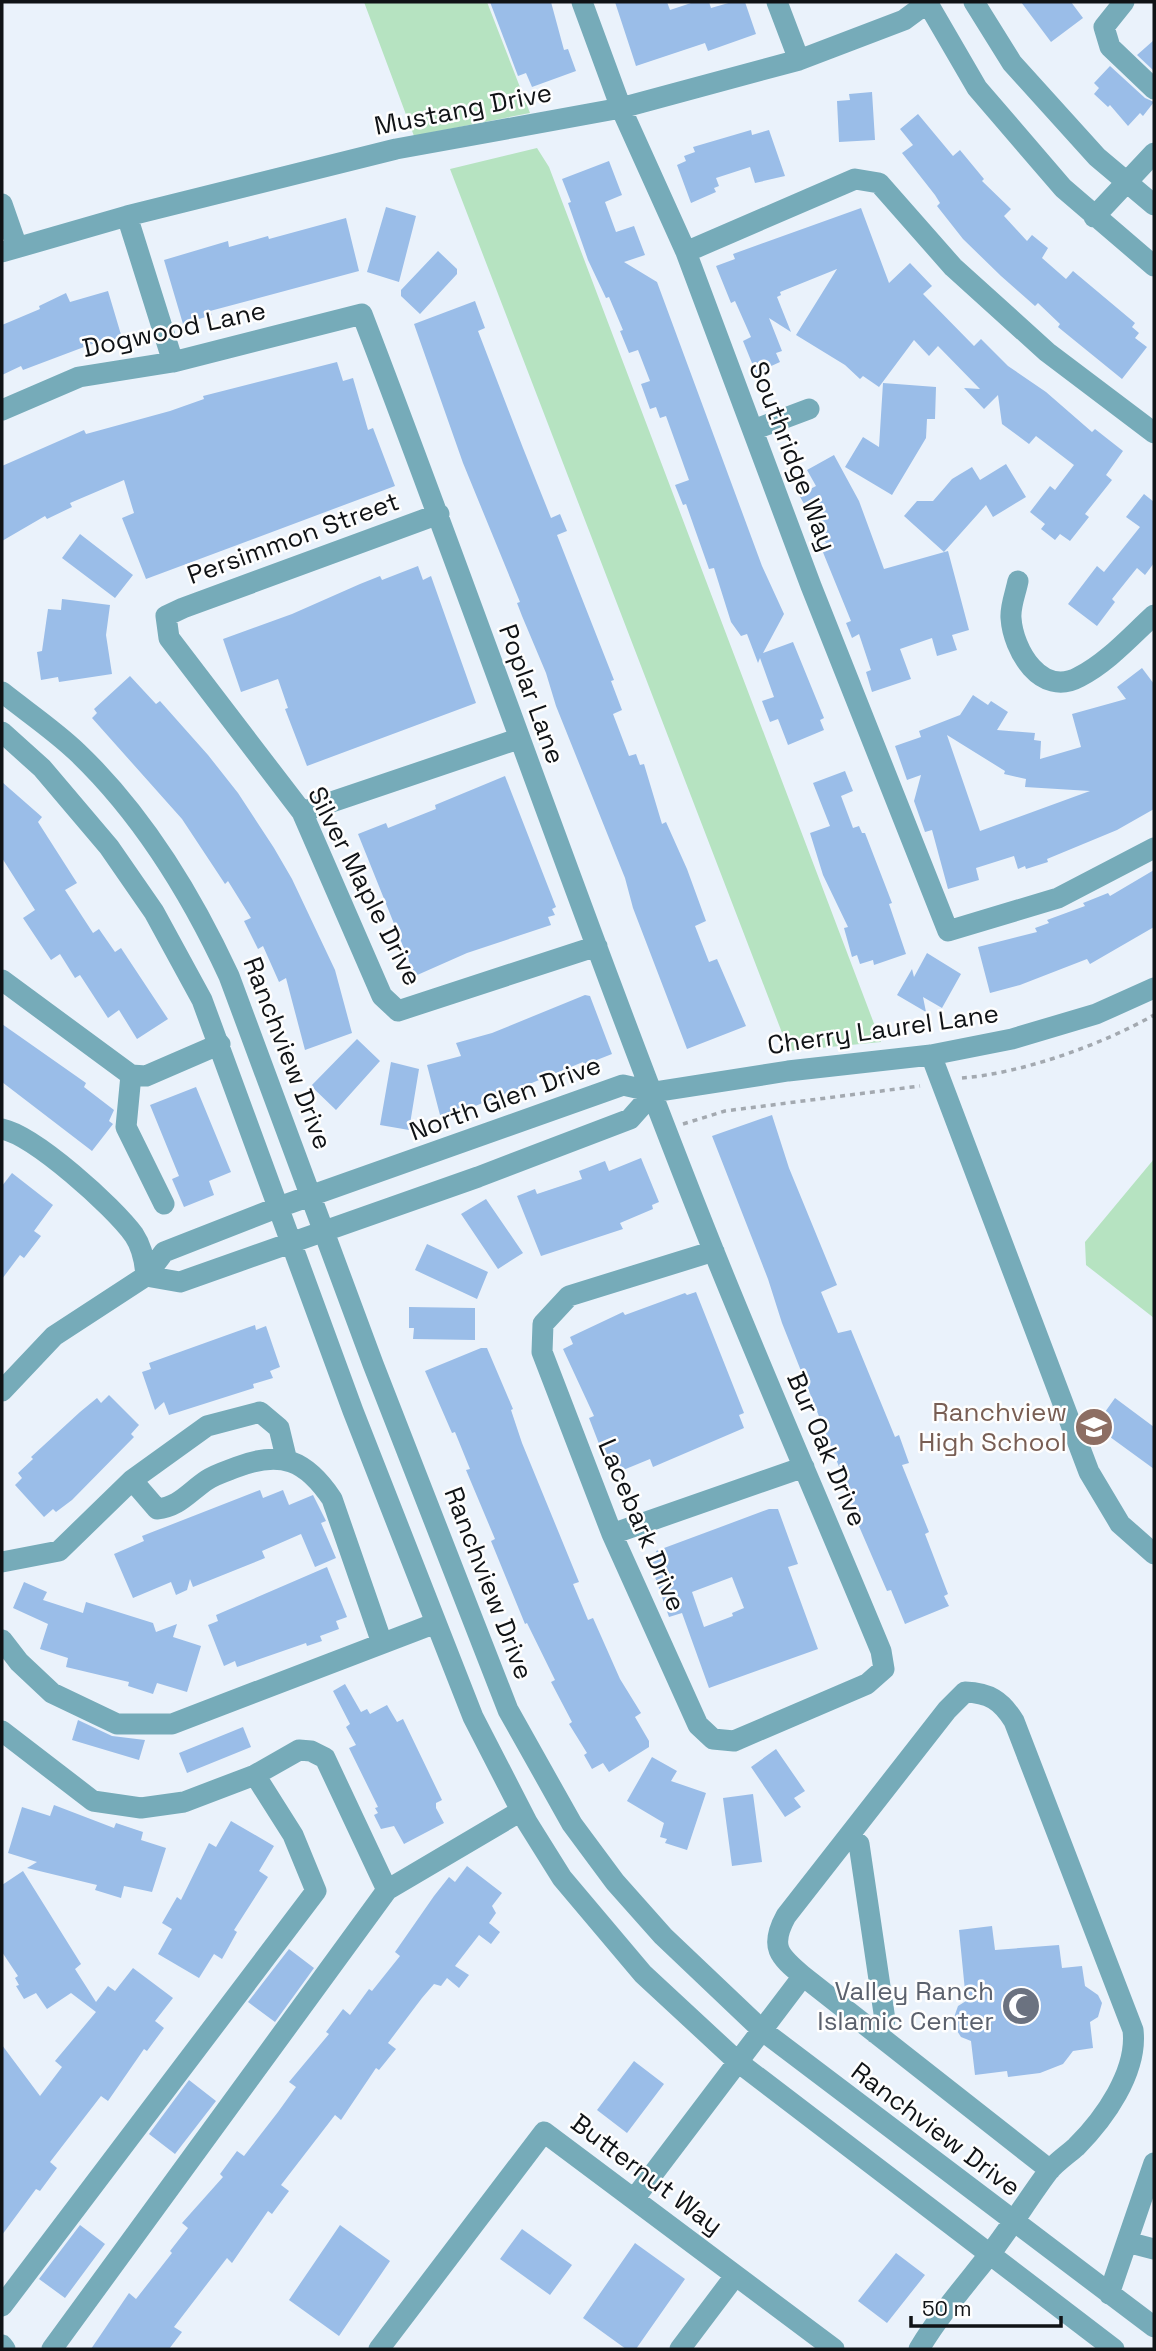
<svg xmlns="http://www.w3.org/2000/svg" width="1156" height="2351" viewBox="0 0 1156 2351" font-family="'Space Grotesk',sans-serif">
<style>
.green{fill:#b6e3c1}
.building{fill:#9abde8;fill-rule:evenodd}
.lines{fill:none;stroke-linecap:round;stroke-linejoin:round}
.path{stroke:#a3a9b0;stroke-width:3.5;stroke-dasharray:5 5;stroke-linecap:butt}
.minor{stroke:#76abb9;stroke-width:21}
.labels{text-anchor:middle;stroke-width:5;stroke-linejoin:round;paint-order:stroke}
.street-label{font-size:26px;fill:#101316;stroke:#fefefe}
.education-label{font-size:26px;fill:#785e54;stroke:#fefefe;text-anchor:end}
.worship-label{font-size:26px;fill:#5b616d;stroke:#fefefe;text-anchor:end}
</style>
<rect width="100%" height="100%" fill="#eaf2fb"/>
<path class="green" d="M364 2H487L530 113 414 136Z
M537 148 549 167 881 1042 789 1051 450 169Z
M1154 1159V1318L1086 1265 1085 1242Z"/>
<path class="building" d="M490 2H551L564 50 568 49 576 71 532 87 526 73 518 76Z
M615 2H667L670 10 694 2H709L711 8 732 2H745L756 34 708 51 705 43 636 66Z
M1021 2H1071L1083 18 1051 42Z
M1154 40V71L1137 55Z
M1110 66 1145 98 1154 102 1143 116 1140 113 1128 126 1110 105 1108 107 1094 94 1099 88 1094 83Z
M872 92 875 140 839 142 837 101 850 100 849 94Z
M918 114 953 156 960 150 984 179 982 181 1011 209 1004 216 1027 241 1032 235 1048 248 1042 258 1066 279 1073 271 1135 323 1132 327 1139 333 1135 338 1147 347 1122 379 1058 327 1060 324 1038 303 1035 306 1001 276 963 239 937 206 940 203 935 195 902 153 913 145 900 129Z
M751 130 752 135 769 130 785 176 755 183 750 167 716 178 719 186 714 188 716 192 691 203 677 165 686 161 684 156 695 152 693 147Z
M609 161 622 195 605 202 616 232 634 226 645 255 624 262 657 282 762 566 784 614 763 653 793 642 824 718 820 720 824 730 788 745 778 719 770 722 762 701 774 697 760 658 758 663 747 634 741 636 731 622 714 568 709 569 686 504 683 505 675 485 689 480 666 416 660 418 656 407 650 409 641 384 650 381 638 350 629 353 620 331 623 330 609 297 606 298 588 260 568 203 571 202 562 179Z
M386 207 416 216 399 282 367 272Z
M861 208 889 283 910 263 932 286 923 294 974 346 981 339 1008 366 1046 392 1092 432 1095 429 1123 451 1106 475 1112 480 1085 514 1089 517 1070 541 1060 534 1055 540 1041 529 1045 524 1030 512 1050 486 1055 490 1074 465 1036 436 1029 444 1002 424 998 395 984 409 964 388 980 389 938 346 929 356 914 340 879 387 863 376 860 379 845 365 796 335 837 269 780 292 781 295 777 297 791 332 769 318 782 351 776 353 780 362 756 373 743 341 751 337 735 301 731 303 716 266 735 259 733 254Z
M346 218 359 271 210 311 212 315 183 324 164 260 228 241 229 247 268 236 269 239Z
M438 251 457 269V274L420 314 401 296V290Z
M108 291 122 338 92 344 23 370 21 366 2 375V325L40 309 39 306 66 293 70 302Z
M475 301 485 328 478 331 523 448 551 518 560 514 567 531 557 535 614 680 611 681 622 710 613 714 629 756 636 754 640 765 644 764 662 824 666 822 687 869 706 921 695 926 709 962 717 959 746 1026 687 1049 633 908 625 878 556 706 546 673 522 616 517 603 520 602 463 463 414 324Z
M337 362 343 381 353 378 368 430 373 428 395 486 146 579 122 518 134 513 124 480 70 503 72 507 47 519 45 516 2 541V466L84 430 86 434 170 411 204 399 203 396Z
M883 383 936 387 935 419H927L926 438 892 495 845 467 863 437 879 447Z
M834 455 859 501 884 569 948 551 969 630 952 635 957 650 937 656 932 638 900 649 911 679 872 692 866 672 871 670 859 634 852 638 846 623 851 621 820 545 826 543 799 495 816 486 807 470Z
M1006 464 1026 497 993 517 986 505 944 552 904 516 917 501H933L952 479 972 467 980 480Z
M1144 494 1154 502V563L1145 575 1137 568 1112 599 1115 602 1097 626 1068 604 1097 566 1104 572 1140 527 1126 517Z
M80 534 133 575 115 598 62 558Z
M418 566 423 580 431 576 476 703 307 766 285 709 288 708 278 679 241 692 223 639 292 614 360 584 380 576 382 580Z
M62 599 110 605 106 635 112 674 59 682 58 677 41 680 37 652 42 651 48 609 61 610Z
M1142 668 1154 684V809L1117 830 1047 859 1048 862 1026 869 1025 866 1018 869 1014 856 976 868 979 880 948 889 932 830 925 832 914 801 921 775 907 780 895 746 921 737 919 731 960 715 973 695 988 705 991 701 1008 712 997 730 1035 733 1034 740 1041 741 1040 759 1081 747 1072 714 1126 699 1117 687ZM947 735 1005 771 1004 774 1026 779 1025 787 1090 791 980 831Z
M130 676 156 704 160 701 208 755 238 793 274 848 292 879 335 970 352 1033 305 1050 286 978 279 982 263 946 258 949 244 921 251 918 228 881 225 884 182 819 92 718 97 713 94 709Z
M845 771 853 791 841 796 853 828 859 826 862 833H865L892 903 889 904 906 954 874 965 873 960 860 964 857 955 852 957 844 928 848 927 823 875 810 833 830 826 813 783Z
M505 776 556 907 552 909 555 915 548 917 551 925 467 953 415 976 358 834 386 823 388 828 436 809 435 805Z
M2 782 42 817 38 822 77 883 65 890 93 933 99 929 115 952 121 948 168 1019 137 1039 119 1010 108 1018 80 975 75 978 60 954 51 960 23 918 35 910 2 858Z
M1154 870V927L1090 964 1087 959 1020 985 990 993 978 947 1037 932 1035 928 1049 923 1047 920 1085 906 1083 903 1108 893 1110 896Z
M927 953 961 974 942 1008 923 997 926 1012 897 995 912 969 914 977Z
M585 995 590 996 612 1054 584 1065 583 1062 468 1109 440 1115 427 1065 461 1056 456 1043 492 1033Z
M2 1024 86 1083 84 1087 114 1110 109 1121 113 1124 92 1151 2 1082Z
M357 1039 380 1061 336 1110 311 1086Z
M391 1062 419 1069 409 1130 380 1125Z
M196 1087 231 1172 209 1181 214 1195 184 1207 172 1179 179 1176 150 1105Z
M772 1115 789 1168 837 1285 821 1292 838 1333 851 1330 895 1437 899 1435 909 1463 902 1465 929 1532 925 1534 948 1594 944 1596 949 1606 905 1624 891 1590 887 1591 855 1517 850 1503 853 1502 782 1323 768 1279 712 1136Z
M641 1158 659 1202 652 1205 653 1209 620 1223 623 1229 541 1256 517 1196 535 1189 537 1194 582 1179 579 1171 605 1161 609 1171Z
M12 1173 53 1205 34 1231 41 1236 24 1258 20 1255 2 1279V1186Z
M486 1199 523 1253 498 1269 461 1214Z
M427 1244 488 1272 477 1299 415 1270Z
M696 1292 744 1413 739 1415 744 1428 653 1467 650 1459 611 1475 589 1418 594 1416 563 1349 573 1344 570 1337 623 1312 625 1315 685 1293 687 1295Z
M409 1307 475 1308V1340L413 1339 414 1328H409Z
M255 1325 256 1330 266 1326 280 1367 270 1371 273 1378 253 1384 254 1388 169 1415 164 1402 155 1410 142 1372 151 1369 149 1363Z
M481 1348H487L513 1409 511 1410 522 1443 579 1582 573 1584 588 1620 593 1618 620 1679 641 1713 635 1717 649 1741V1747L609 1772 603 1763 592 1769 584 1755 587 1753 569 1724 572 1722 551 1682 555 1680 527 1623 525 1624 491 1541 495 1539 466 1470 470 1469 455 1432 452 1433 425 1371Z
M109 1395 139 1425 131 1434 134 1437 72 1500 56 1512 53 1509 44 1517 15 1485 22 1478 18 1473 33 1459 31 1457 80 1412 97 1398 101 1403Z
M1115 1398 1154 1427V1469L1095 1426Z
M260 1490 263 1498 283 1490 289 1505 313 1495 326 1521 321 1523 336 1558 315 1567 301 1534 262 1551 265 1558 193 1587 190 1579 187 1590 176 1595 171 1582 133 1598 114 1554 144 1541 142 1536Z
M769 1509H778L798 1564 788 1567 818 1649 709 1688 682 1613 669 1617 648 1557 657 1554 656 1551ZM732 1577 744 1608 732 1613 733 1616 704 1627 692 1592Z
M327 1567 347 1617 336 1621 339 1629 320 1636 322 1641 307 1646 306 1643 237 1667 235 1661 224 1666 208 1625 218 1621 216 1615Z
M24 1582 47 1592 43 1600 83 1613 86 1602 153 1623 156 1632 177 1624 173 1637 201 1646 187 1692 157 1683 153 1694 128 1686 129 1682 66 1667 68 1658 40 1649 48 1624 13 1608Z
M345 1684 361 1712 367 1709 370 1714 387 1705 397 1722 403 1719 442 1800 436 1803V1808L444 1823 404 1844 394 1826 381 1829 374 1815 378 1813 375 1808 378 1807 349 1748 356 1745 346 1727 350 1724 333 1691Z
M78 1720 112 1736 145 1740 139 1760 72 1740Z
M243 1727 251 1747 187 1773 179 1753Z
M776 1749 805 1791 794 1798 801 1807 785 1817 751 1767Z
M652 1757 677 1771 671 1781 706 1793 687 1850 665 1843 667 1839 660 1837 664 1823 627 1801Z
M753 1794 762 1862 732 1866 723 1798Z
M54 1805 114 1828 116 1823 143 1832 141 1840 166 1848 152 1892 124 1886 121 1898 95 1890 97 1885 27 1868 37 1862 8 1853 22 1807 50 1816Z
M231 1821 274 1846 259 1871 268 1877 234 1930 237 1932 222 1959 214 1954 199 1978 158 1954 172 1929 162 1923 177 1897 181 1900 209 1843 216 1847Z
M467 1866 502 1893 492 1906 496 1913 489 1923 500 1932 491 1944 479 1935 455 1966 469 1975 459 1988 447 1978 441 1986 434 1984 422 1998 388 2043 396 2049 379 2070 376 2068 341 2120 335 2115 281 2185 289 2191 272 2214 268 2211 232 2263 227 2258 174 2327 182 2332 169 2349H91L129 2293 136 2299 172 2253 170 2251 188 2228 182 2223 223 2177 220 2174 237 2151 244 2156 278 2112 296 2087 289 2082 329 2034 326 2032 343 2009 350 2015 369 1989 372 1991 400 1956 395 1952 434 1896 449 1877 455 1882Z
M23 1871 81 1964 75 1969 96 2002 108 1986 115 1991 133 1968 173 1998 155 2021 164 2028 147 2051 144 2049 108 2101 101 2096 50 2162 57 2168 40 2191 36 2189 2 2235V2045L40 2096 62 2067 55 2061 96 2012 71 1993 47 2009 36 1993 24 1999 16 1986 19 1985 15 1978 18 1976 2 1952V1885Z
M992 1926 995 1950 1059 1945 1062 1968 1082 1966 1085 1986 1098 1995 1102 2003 1098 2017 1090 2022 1093 2048 1073 2051 1063 2064 1040 2073 1008 2077 1007 2071 975 2075 971 2041 961 2037 952 2023 958 2006 966 2001 959 1930Z
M289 1949 314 1968 275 2022 248 2002Z
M634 2061 664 2084 627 2133 597 2110Z
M189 2080 216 2101 175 2154 149 2134Z
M80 2225 105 2244 65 2298 39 2279Z
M340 2225 390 2261 339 2336 289 2300Z
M522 2229 572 2265 550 2295 500 2259Z
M635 2243 685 2279 636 2349H626L583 2318Z
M896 2253 925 2275 887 2323 858 2301Z"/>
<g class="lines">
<path class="path" d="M962 1078C1023 1073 1101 1045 1154 1015
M683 1124 725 1111 920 1086"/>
<path class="minor" d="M582 2 621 108 686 252 811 586 948 931 1058 898 1154 848
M777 2 799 60
M927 2 977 88 1063 188 1154 266
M974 2 1012 63 1097 157 1154 205
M1124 2 1104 27 1110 47 1154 89
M2 204 17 247
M127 216 173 362
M1094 217 1154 153
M2 252 127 216 396 149 621 108 799 60 904 20 927 3
M686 252 855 179 879 183 953 267 1047 352 1154 433
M2 410 79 377 173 362 362 314C482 626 590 942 714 1252 768 1386 826 1518 881 1651L884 1669 867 1684 734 1741 713 1739 698 1725 612 1534 542 1352 543 1324 569 1296 714 1251
M753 430 809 409
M439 514 183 608 166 616 169 638 302 812 382 996 398 1011 597 946
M1018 581C1016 592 1010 606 1011 618 1013 650 1041 698 1079 677 1107 663 1131 636 1154 615
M2 692C27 712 54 730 77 752 143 815 191 894 229 976L373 1364 508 1710 572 1824 615 1882 663 1936 763 2031 1154 2327
M2 732 42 768 109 847 154 912 202 1000 353 1411 473 1717 527 1822 562 1878 643 1974 738 2062 1114 2349
M302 812 518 739
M2 980 131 1075 146 1076 220 1044
M931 1055 1089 1472 1120 1524 1154 1554
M131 1075 126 1127 164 1204
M2 1129C35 1136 113 1206 134 1235 142 1247 145 1262 146 1276
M146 1276 180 1282 478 1177 630 1119 654 1092
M2 1391 54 1336 146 1276 164 1252 279 1207 623 1085 654 1092 788 1071 931 1055 1012 1039 1096 1014 1154 988
M132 1480 157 1509C179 1507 189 1492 207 1480 216 1474 227 1471 237 1467 281 1450 306 1460 332 1499L382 1643
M612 1534 804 1467
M2 1562 59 1551 132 1480 207 1426 260 1412 279 1428 286 1457
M2 1640 19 1662 52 1693 117 1724H172L436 1623
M2 1731 93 1801 141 1808 184 1802 255 1775 299 1750 311 1751 325 1758 387 1890
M849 1837 859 1844 885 2020 875 2033
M634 2199 803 1976
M1127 2242 1154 2249
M1109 2294 1154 2163
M2 2306 316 1891 293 1835 255 1775
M2 2345 5 2349
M52 2349 387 1890 521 1811
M379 2349 544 2132 834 2349
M680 2349 735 2276
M919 2349C941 2312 970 2280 996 2246 1014 2222 1030 2196 1048 2172 1056 2162 1067 2155 1076 2147 1104 2119 1138 2072 1133 2030L1014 1721C1001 1700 989 1693 965 1692L947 1710 786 1916C769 1947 779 1956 803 1976L1050 2170"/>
</g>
<defs>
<symbol id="school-disc" viewBox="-11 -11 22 22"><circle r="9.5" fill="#8d6e63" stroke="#fefefe"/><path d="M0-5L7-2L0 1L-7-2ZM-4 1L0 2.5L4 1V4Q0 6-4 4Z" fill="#fff"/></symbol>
<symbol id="mosque-disc" viewBox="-11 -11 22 22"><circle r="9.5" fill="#6b7280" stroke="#fefefe"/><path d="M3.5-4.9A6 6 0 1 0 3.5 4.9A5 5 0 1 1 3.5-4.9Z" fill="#fff"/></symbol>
</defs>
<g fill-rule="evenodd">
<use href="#school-disc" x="1072" y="1405" width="44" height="44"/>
<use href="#mosque-disc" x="999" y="1984" width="44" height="44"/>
</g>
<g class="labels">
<g class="street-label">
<text transform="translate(463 109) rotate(-11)" y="9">Mustang Drive</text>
<text transform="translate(174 329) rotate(-12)" y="9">Dogwood Lane</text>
<text transform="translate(793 456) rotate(69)" y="9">Southridge Way</text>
<text transform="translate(293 538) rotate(-20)" y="9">Persimmon Street</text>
<text transform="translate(532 694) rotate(70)" y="9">Poplar Lane</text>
<text transform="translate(365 886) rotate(63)" y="9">Silver Maple Drive</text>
<text transform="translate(883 1029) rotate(-8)" y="9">Cherry Laurel Lane</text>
<text transform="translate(288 1053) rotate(69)" y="9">Ranchview Drive</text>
<text transform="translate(505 1098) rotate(-20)" y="9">North Glen Drive</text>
<text transform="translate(827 1449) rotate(67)" y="9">Bur Oak Drive</text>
<text transform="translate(642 1525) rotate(67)" y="9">Lacebark Drive</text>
<text transform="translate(489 1583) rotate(69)" y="9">Ranchview Drive</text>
<text transform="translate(936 2129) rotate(37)" y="9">Ranchview Drive</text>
<text transform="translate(647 2174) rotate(37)" y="9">Butternut Way</text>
</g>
<g class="education-label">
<text x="1067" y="1421">Ranchview<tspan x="1067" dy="30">High School</tspan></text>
</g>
<g class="worship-label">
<text x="994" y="2000">Valley Ranch<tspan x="994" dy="30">Islamic Center</tspan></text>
</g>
</g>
<rect width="1156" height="2351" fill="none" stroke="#101316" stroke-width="7"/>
<path d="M911 2316v10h150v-10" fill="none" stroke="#101316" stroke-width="3.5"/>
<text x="922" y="2316" font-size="21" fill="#101316" stroke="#fefefe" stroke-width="5" paint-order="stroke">50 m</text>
</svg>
